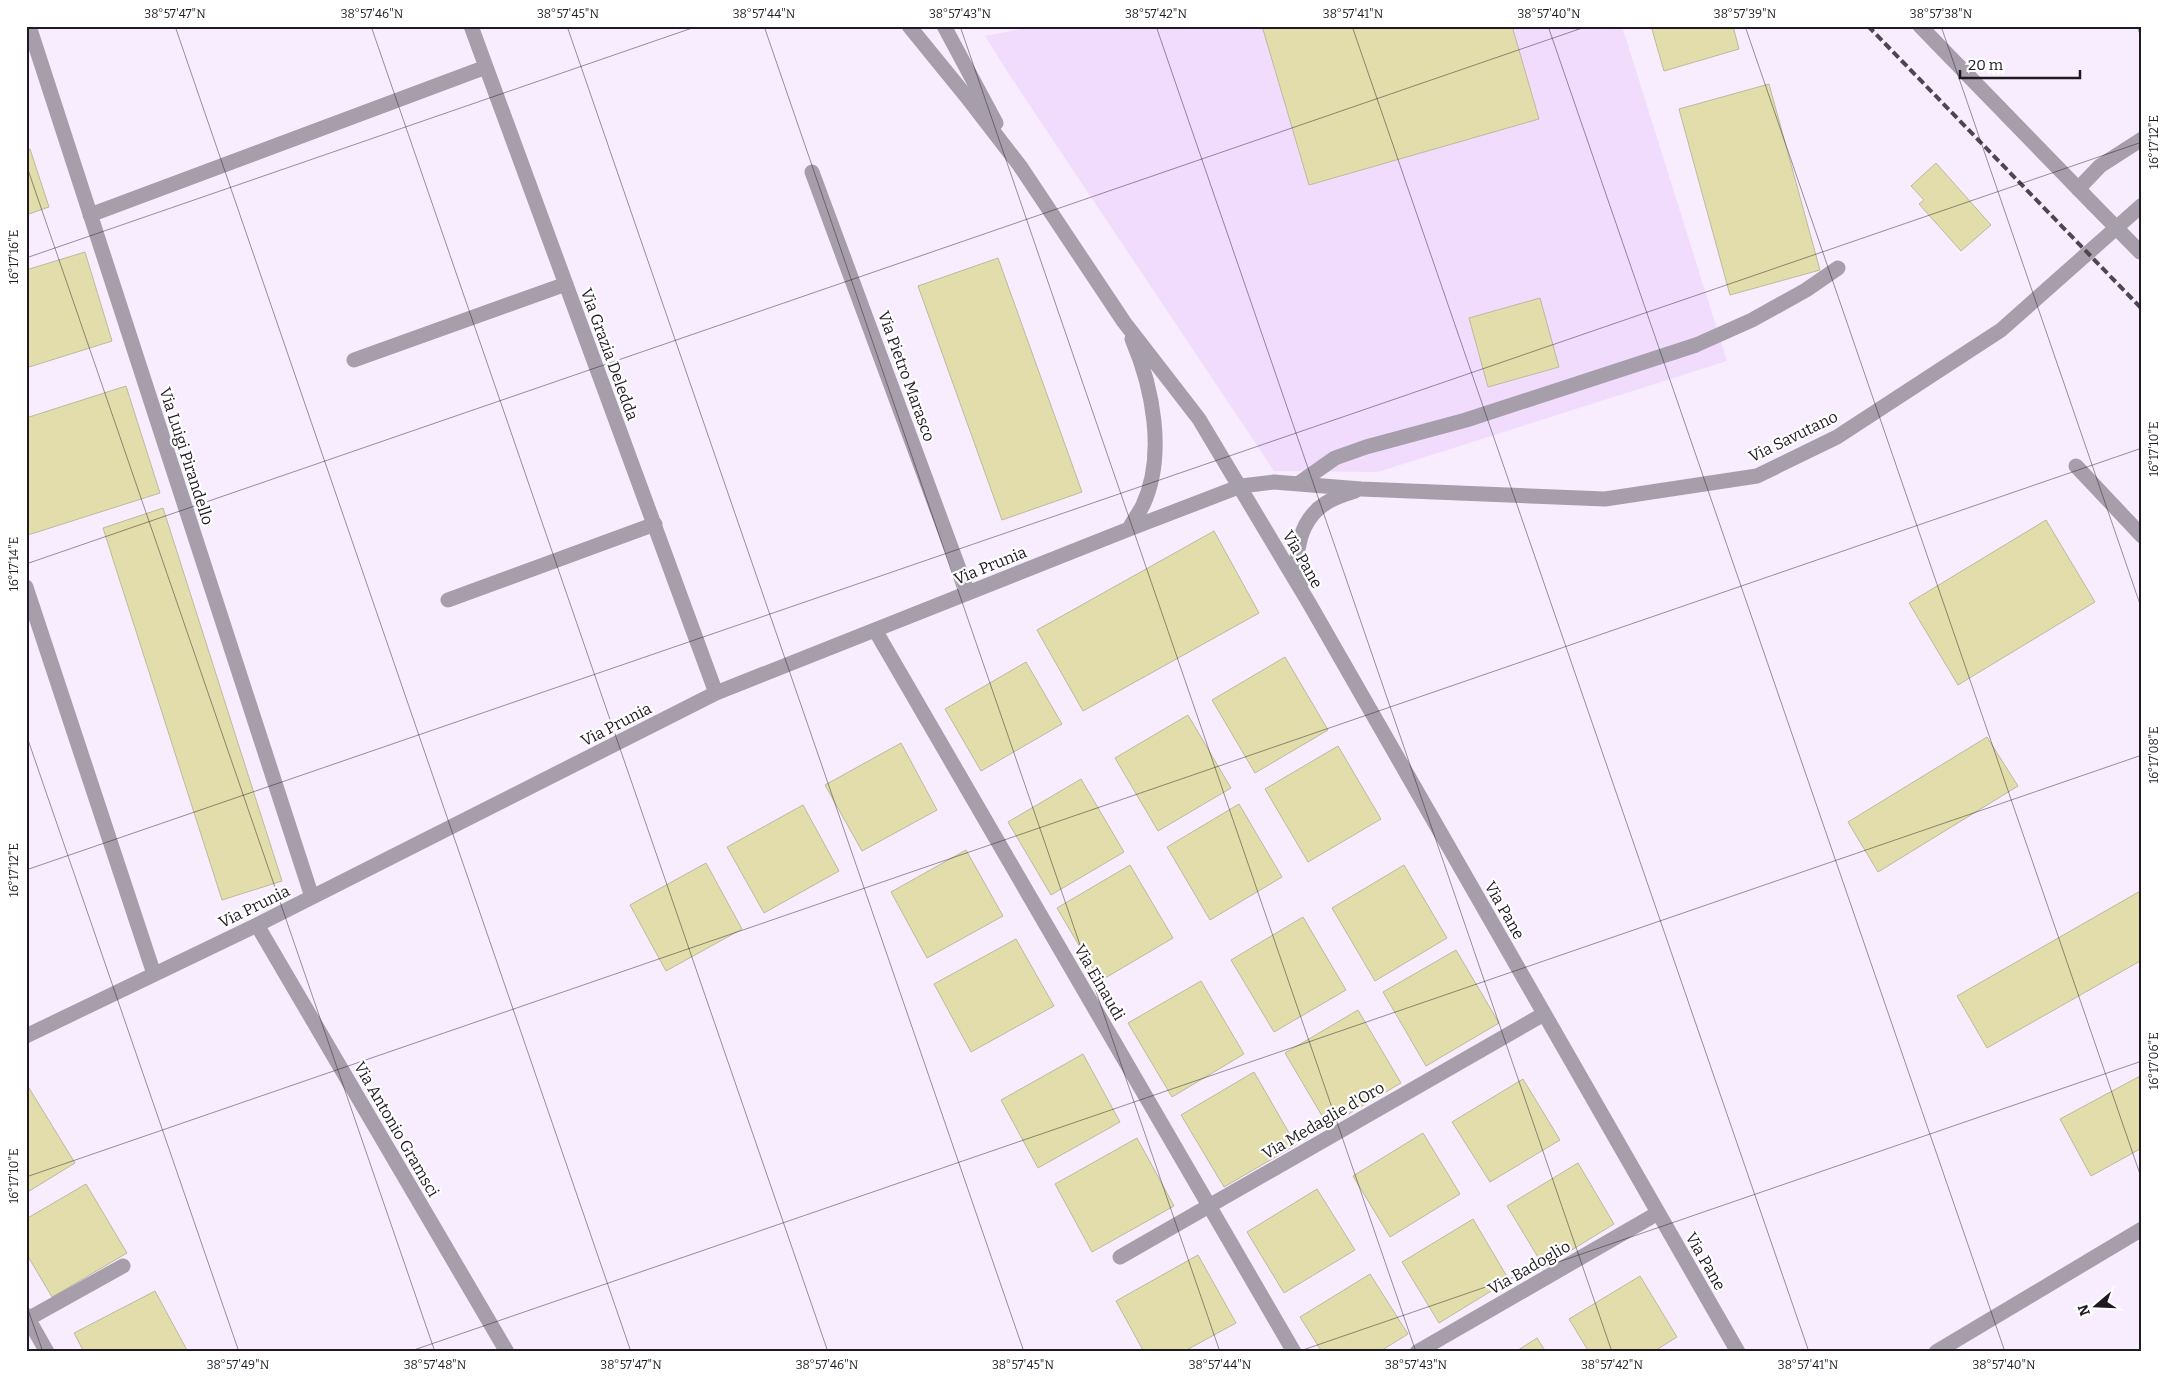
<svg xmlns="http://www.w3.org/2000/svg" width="2168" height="1378" viewBox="0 0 2168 1378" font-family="Bitter,serif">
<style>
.built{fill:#f1dcfe}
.building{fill:#e2ddaa;stroke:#bdba9c}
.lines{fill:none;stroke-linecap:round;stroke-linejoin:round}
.minor{stroke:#a69fab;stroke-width:15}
.rail{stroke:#4d4651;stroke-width:4;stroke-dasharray:8 4;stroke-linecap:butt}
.minor-bridge{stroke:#a69fab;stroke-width:15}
.ticks{fill:none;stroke:#1f1922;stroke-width:1;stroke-opacity:0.45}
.labels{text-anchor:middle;stroke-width:4.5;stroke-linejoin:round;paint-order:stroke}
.street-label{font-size:16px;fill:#1f1922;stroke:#fff}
.neatline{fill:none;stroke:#1f1922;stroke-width:2}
.ticks-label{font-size:12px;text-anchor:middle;fill:#1f1922}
</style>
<rect width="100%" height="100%" fill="#f8edfe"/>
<path class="built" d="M1036 26H1622L1727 361 1378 472 1274 471 1010 76 985 36Z"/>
<path class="building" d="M1262 26H1512L1539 119 1309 185Z
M1651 26H1733L1739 49 1664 71Z
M1769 84 1820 270 1730 295 1679 109Z
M30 149 49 207 26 215V150Z
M1936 163 1991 225 1961 251 1919 204 1924 200 1911 186Z
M85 252 112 341 26 368V270Z
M998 258 1082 492 1002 520 918 286Z
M1540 298 1559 367 1488 387 1469 318Z
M126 386 160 493 28 535 26 528V418Z
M163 508 282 881 222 900 103 528Z
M2046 520 2095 602 1958 685 1909 603Z
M1214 531 1259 613 1083 711 1037 630Z
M1285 657 1328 730 1255 773 1212 700Z
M1026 662 1062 724 981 771 945 709Z
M1188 715 1231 788 1158 831 1115 758Z
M1987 737 2018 786 1878 872 1848 822Z
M901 743 937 810 862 851 825 785Z
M1338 746 1381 819 1308 862 1265 789Z
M1081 779 1124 852 1051 895 1008 822Z
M1239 804 1282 877 1210 920 1167 847Z
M803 805 839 871 764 913 727 847Z
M966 850 1003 916 927 958 891 892Z
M706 863 742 929 666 971 630 905Z
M1130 865 1173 938 1100 981 1057 908Z
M1404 865 1447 938 1375 981 1332 908Z
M2142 890V960L1987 1048 1957 996Z
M1303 917 1346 990 1274 1032 1231 960Z
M1016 939 1054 1006 971 1052 934 984Z
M1456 950 1499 1023 1426 1066 1383 992Z
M1201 981 1244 1054 1172 1097 1128 1023Z
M1358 1010 1401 1083 1328 1126 1285 1053Z
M1083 1054 1120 1122 1038 1168 1001 1100Z
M1254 1072 1296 1145 1224 1187 1181 1115Z
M2142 1075V1148L2091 1176 2060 1119Z
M1523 1079 1560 1140 1490 1182 1452 1122Z
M29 1088 75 1163 26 1193V1089Z
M1423 1133 1460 1194 1390 1237 1353 1176Z
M1137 1138 1174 1206 1092 1252 1055 1184Z
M1578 1163 1614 1224 1544 1267 1507 1206Z
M86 1184 127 1253 52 1297 26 1253V1219Z
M1317 1189 1355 1250 1284 1293 1247 1232Z
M1473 1219 1509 1280 1439 1323 1402 1262Z
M1198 1255 1236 1323 1183 1352H1144L1116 1301Z
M1370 1274 1408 1334 1379 1352H1322L1300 1317Z
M1640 1276 1677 1337 1653 1352H1589L1569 1319Z
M155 1291 188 1352H84L74 1333Z
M1537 1338 1546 1352H1515Z"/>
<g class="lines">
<path class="minor" d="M29 26 312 897
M471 26 716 693
M909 26 966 96 1020 166 1124 322 1199 419 1309 603 1738 1352
M944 26 996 123
M1920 26 2093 204
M812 172 968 593
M2078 189 2100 166 2142 139
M90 215 486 67
M354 360 566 284
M2076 466 2142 536
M1298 484 1335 458 1366 447 1466 420 1696 345 1752 320 1806 290 1838 268
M1129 529C1133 521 1139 513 1143 505 1166 455 1153 388 1132 339
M1301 583C1292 555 1300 519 1326 503 1335 497 1345 494 1355 491
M26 587 154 974
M448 600 655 524
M875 630 1294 1352
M257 925 507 1352
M26 1036 257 925 716 693 1129 529 1241 486 1274 482 1361 489 1605 499 1757 476 1837 437 2001 330 2142 205
M1120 1257 1544 1014
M26 1315 47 1352
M26 1320 123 1266
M1417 1352 1658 1213
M1936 1352 2142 1229"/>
<path class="rail" d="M1868 26 2142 309"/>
<path class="minor-bridge" d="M2093 204 2140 252"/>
</g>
<path class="ticks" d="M175 26 631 1352M371 26 828 1352M567 26 1024 1352M764 26 1220 1352M960 26 1416 1352M1156 26 1612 1352M1352 26 1809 1352M1548 26 2005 1352M1745 26 2142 1180M1941 26 2142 610M2137 26 2142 40M26 164 435 1352M26 258 698 26M26 564 1588 26M26 734 239 1352M26 870 2142 142M26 1177 2142 448M26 1304 43 1352M408 1352 2142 755M1297 1352 2142 1061"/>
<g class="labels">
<g class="street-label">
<text transform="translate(610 354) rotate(70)" y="6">Via Grazia Deledda</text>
<text transform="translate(907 376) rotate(70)" y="6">Via Pietro Marasco</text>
<text transform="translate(1793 436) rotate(-26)" y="6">Via Savutano</text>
<text transform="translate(187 456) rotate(72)" y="6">Via Luigi Pirandello</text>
<text transform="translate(1303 559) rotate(60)" y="6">Via Pane</text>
<text transform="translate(990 565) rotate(-22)" y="6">Via Prunia</text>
<text transform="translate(616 724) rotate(-27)" y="6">Via Prunia</text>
<text transform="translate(254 906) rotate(-26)" y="6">Via Prunia</text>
<text transform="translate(1505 910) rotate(60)" y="6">Via Pane</text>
<text transform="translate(1100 982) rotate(60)" y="6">Via Einaudi</text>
<text transform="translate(1323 1120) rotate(-30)" y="6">Via Medaglie d'Oro</text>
<text transform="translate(397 1129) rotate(60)" y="6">Via Antonio Gramsci</text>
<text transform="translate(1706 1261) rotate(60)" y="6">Via Pane</text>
<text transform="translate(1529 1267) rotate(-30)" y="6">Via Badoglio</text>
</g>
</g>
<rect width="2168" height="1378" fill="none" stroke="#ffffff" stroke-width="55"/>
<g transform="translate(2096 1306) rotate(251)" stroke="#ffffff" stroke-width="4" paint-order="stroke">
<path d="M0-4L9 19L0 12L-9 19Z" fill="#1f1922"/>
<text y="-8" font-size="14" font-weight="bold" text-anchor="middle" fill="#1f1922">N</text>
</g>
<path d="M1960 70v8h120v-8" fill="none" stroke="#1f1922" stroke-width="2.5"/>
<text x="1968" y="70" font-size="15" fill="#1f1922" stroke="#ffffff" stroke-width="4" paint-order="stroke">20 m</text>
<rect x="28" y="28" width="2112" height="1322" class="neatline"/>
<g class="ticks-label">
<text x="175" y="18">38°57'47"N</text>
<text x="372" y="18">38°57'46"N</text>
<text x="568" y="18">38°57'45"N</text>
<text x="764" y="18">38°57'44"N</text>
<text x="960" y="18">38°57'43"N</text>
<text x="1156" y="18">38°57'42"N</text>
<text x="1353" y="18">38°57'41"N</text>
<text x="1549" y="18">38°57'40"N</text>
<text x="1745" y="18">38°57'39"N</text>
<text x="1941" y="18">38°57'38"N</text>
<text transform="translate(2154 142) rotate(-90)" y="4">16°17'12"E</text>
<text transform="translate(14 257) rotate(-90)" y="4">16°17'16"E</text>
<text transform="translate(2154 449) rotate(-90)" y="4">16°17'10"E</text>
<text transform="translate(14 564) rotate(-90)" y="4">16°17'14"E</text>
<text transform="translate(2154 755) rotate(-90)" y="4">16°17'08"E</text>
<text transform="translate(14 870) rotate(-90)" y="4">16°17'12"E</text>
<text transform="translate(2154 1061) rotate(-90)" y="4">16°17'06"E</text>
<text transform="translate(14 1176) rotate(-90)" y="4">16°17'10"E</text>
<text x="238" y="1369">38°57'49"N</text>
<text x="435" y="1369">38°57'48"N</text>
<text x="631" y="1369">38°57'47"N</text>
<text x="827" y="1369">38°57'46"N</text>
<text x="1023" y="1369">38°57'45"N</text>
<text x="1220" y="1369">38°57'44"N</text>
<text x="1416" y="1369">38°57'43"N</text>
<text x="1612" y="1369">38°57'42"N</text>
<text x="1808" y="1369">38°57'41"N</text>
<text x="2004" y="1369">38°57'40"N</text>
</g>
</svg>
